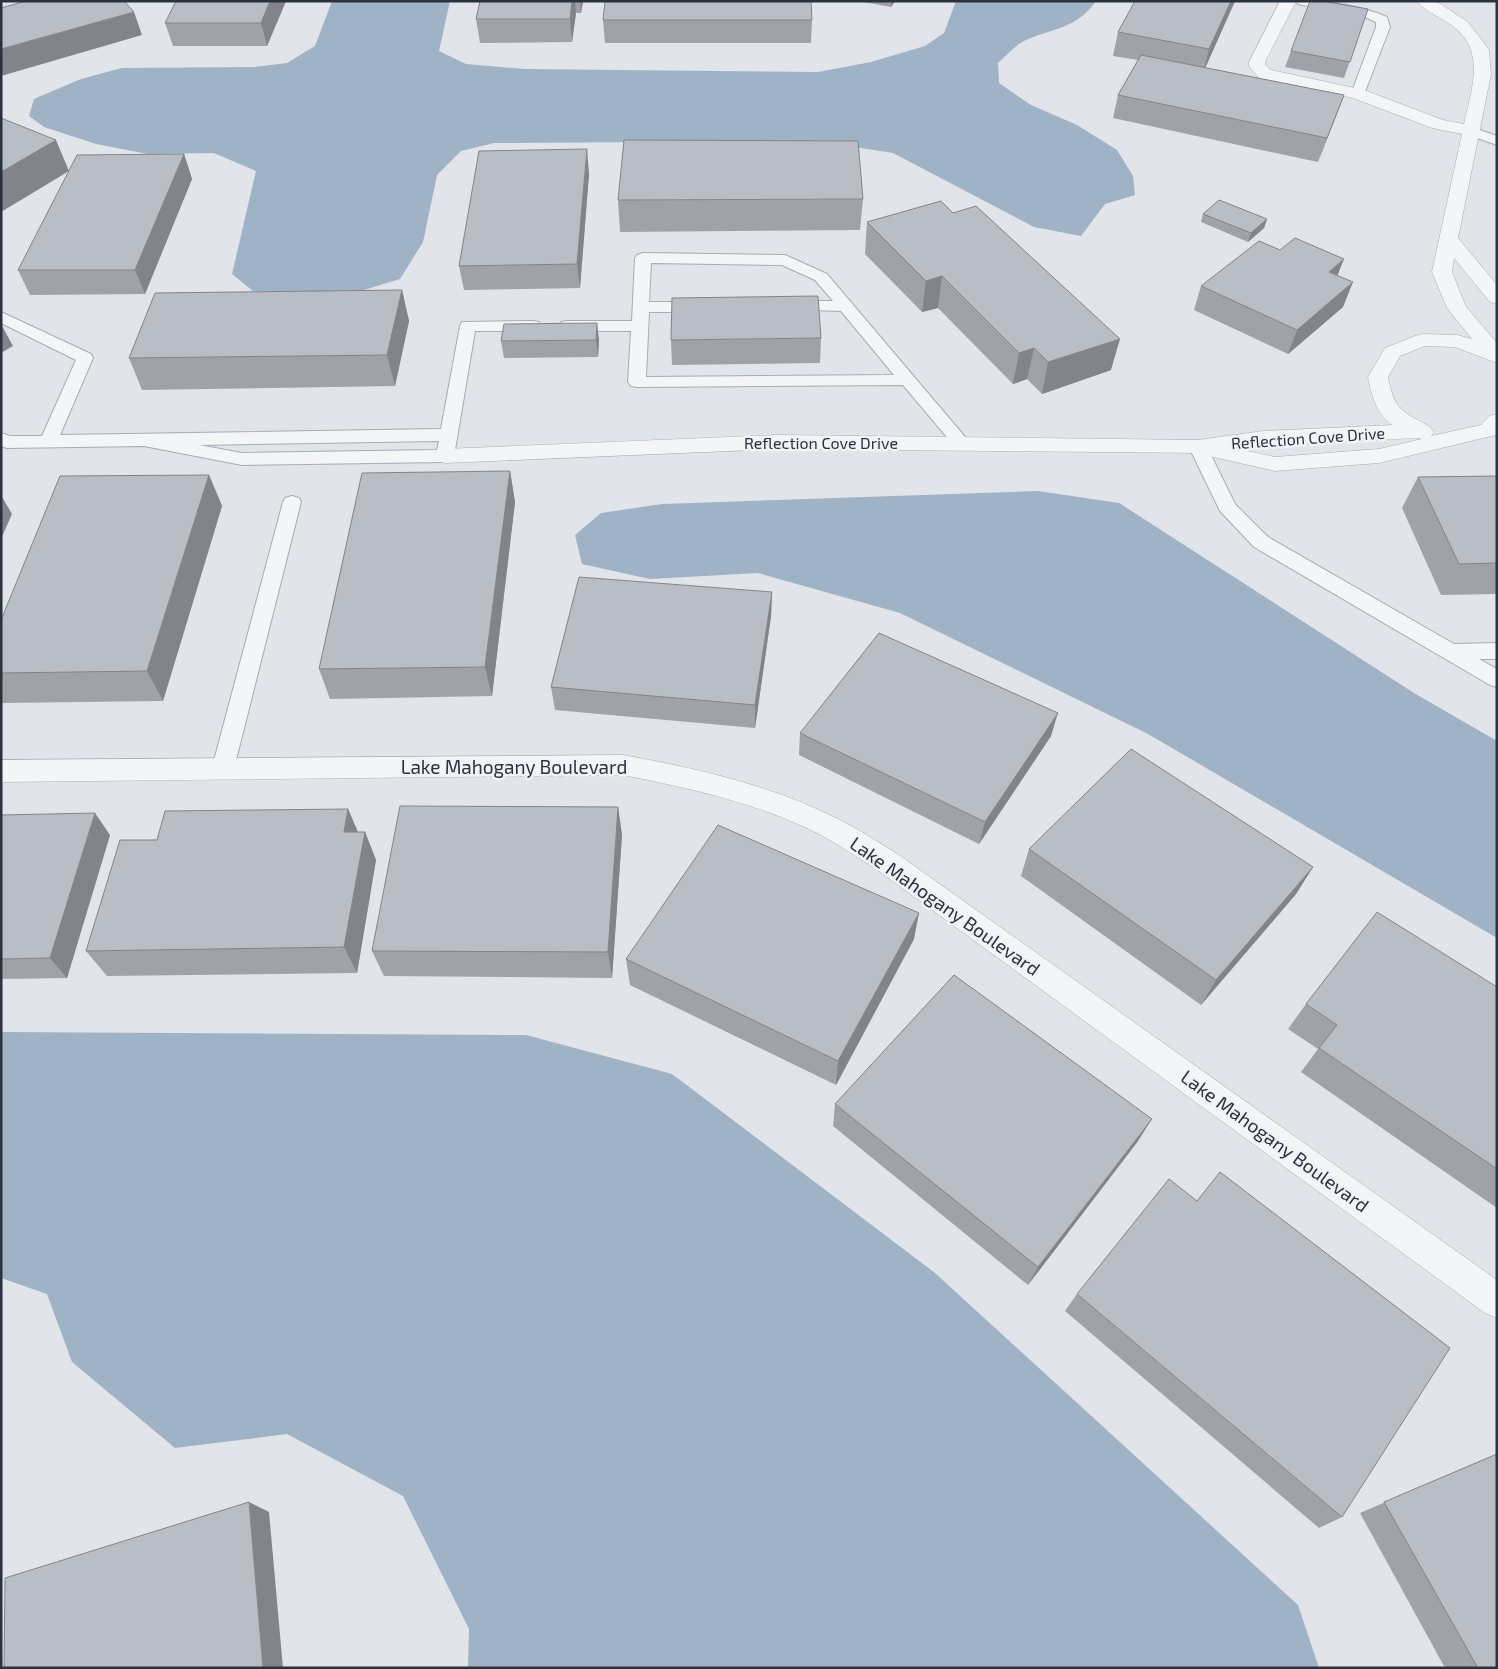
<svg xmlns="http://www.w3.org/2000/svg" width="1498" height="1669" viewBox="0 0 1498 1669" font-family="'Exo 2',sans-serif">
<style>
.water{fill:#9fb2c6}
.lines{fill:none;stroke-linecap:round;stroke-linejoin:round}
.service-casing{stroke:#a7abb3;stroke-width:2}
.minor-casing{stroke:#a7abb3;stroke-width:1}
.service{fill:#f4f5f7;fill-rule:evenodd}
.minor{fill:#f4f5f7;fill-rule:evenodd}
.wall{fill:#9fa3a9}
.shaded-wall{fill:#82848a}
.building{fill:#b9bdc5;stroke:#82848a}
.labels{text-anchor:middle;stroke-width:5;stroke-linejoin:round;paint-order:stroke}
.far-street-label{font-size:16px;fill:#2b323f;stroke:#f1f3f6}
.street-label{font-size:19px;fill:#2b323f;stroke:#f1f3f6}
</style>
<rect width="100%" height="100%" fill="#e1e4e9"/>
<path class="water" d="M332 1H450L439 51 466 64 524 69 818 72 871 62 925 46 944 33 956 1H1096C1076 29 1054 28 1026 40 1016 44 1006 56 998 63L999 83 1031 105 1077 125 1117 150 1133 176 1135 195 1105 204 1081 236 1034 227 893 153 816 141 494 143 461 151 437 175 423 242 400 279 344 296 253 291 232 274 256 171 214 153 148 154 96 144 44 127 29 116 34 99 81 79 122 68 254 67 287 63 315 46Z
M1038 491 1119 503 1414 693 1497 741V938L1148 734 900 613 758 573 650 579 582 564 575 535 601 513 662 504Z
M1 1032 526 1035 672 1074 935 1273 1298 1605 1319 1668H468L469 1629 403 1496 287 1434 175 1448 72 1362 47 1294 1 1278Z"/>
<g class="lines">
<defs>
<path id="service" d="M1297 1C1327 1 1359 5 1387 17L1390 27 1363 97H1353L1351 94 1376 27V22L1367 18 1298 4Z
M1471 127 1497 136V145L1466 134 1464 131 1466 128Z
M643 253 785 255 827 274 971 444 968 448 962 450 956 448 903 385 637 387 631 386 628 382 631 331H567L561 330 559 326 561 322 567 321H632L635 258 637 255ZM651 263 782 265 815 280 833 301H789L783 303 781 306 783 309 841 311 894 375 646 377 649 312H702L708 310 710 307 708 304 702 302H649Z
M1 312 91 354 93 358 60 435 441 429 460 326 462 322 533 321 539 322 541 326 539 330 533 331H475L454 456 451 460 445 462 242 465 144 446 7 448 1 446V433L10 436H42L76 360 1 323ZM439 441 437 450 242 453 199 445Z
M1198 441 1204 443 1207 447 1235 504 1268 537 1454 644 1497 643V659H1479L1497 669V687L1490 685 1254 547 1220 511 1189 447 1192 443Z
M292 496 299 498 301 502 234 768 231 774 223 777 215 774 212 768 283 502 285 498Z"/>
<path id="minor" d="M1280 1H1296L1265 62V65L1271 70 1364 90 1443 120 1464 124C1471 91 1486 53 1455 28 1444 18 1426 13 1417 1H1436L1468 22 1489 50 1491 74 1458 238 1497 285V304L1490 302 1454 258 1452 272 1466 307 1497 343V363L1455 347 1425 346 1400 356 1388 377C1393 401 1396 409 1418 420 1425 424 1430 426 1434 432L1431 436 1481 425 1489 416 1497 414 1496 435 1379 463 1275 471 1209 456 1207 453 778 449 445 463 437 461 434 456 437 451 445 449 778 435 1198 440 1263 431 1393 425C1377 416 1371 394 1368 377L1385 348 1415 336 1422 334 1457 335 1472 339 1447 308 1432 272 1462 134 1432 128 1353 98 1259 78 1249 66V62ZM1418 438 1422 439 1379 449 1275 457 1238 449 1263 445Z
M623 755C695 768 770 785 836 818 857 828 876 841 896 853L1497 1280V1318L1485 1313 876 869C857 857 838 844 817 833 757 803 689 788 623 775L1 782V760Z"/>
</defs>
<use href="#service" class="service-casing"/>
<use href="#minor" class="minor-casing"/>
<use href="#service" class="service"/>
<use href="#minor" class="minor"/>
</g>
<path class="wall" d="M286 1 267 46H173L165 23Z
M480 1H583L581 13H576L572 42 480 43 476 19Z
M858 1H895L891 7Z
M1235 1 1205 68 1344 95 1318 162 1113 118 1118 95 1138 60 1113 56 1118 32Z
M1368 9 1344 78 1285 67 1291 51Z
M603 20H812L811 43H605Z
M184 154 192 179 145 294 30 295 18 270Z
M589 174 580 288 464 290 459 266Z
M863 199 860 230 620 232 618 200Z
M1203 214 1267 219 1264 228 1248 242 1201 222Z
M867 222 1111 370 1042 394 1027 379 1013 384 938 308 922 312 865 254Z
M1337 276 1343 307 1288 354 1194 310 1201 286Z
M402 290 409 321 395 386 142 390 129 358Z
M821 338 820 363 672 365 671 340Z
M599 340 598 357 504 358 501 341Z
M510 471 515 502 492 696 330 699 319 669Z
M209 475 222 506 163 701 1 703V620Z
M1497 476V594L1441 595 1402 508 1418 477Z
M772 592 771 616 755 728 555 710 551 687Z
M800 733 1051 736 979 844 799 755Z
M618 807 622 835 612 978 384 976 372 951Z
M348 809 358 832H365L376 860 357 973 107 976 86 951 157 840Z
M1 815 110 835 67 978 1 979Z
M1029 849 1313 867 1296 894 1201 1005 1021 876Z
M914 939 836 1085 630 985 626 959Z
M1497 987V1208L1301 1072 1318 1049 1288 1029 1306 1004Z
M835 1104 1138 1141 1028 1285 833 1126Z
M1077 1294 1342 1517 1319 1528 1065 1311Z
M1497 1454V1668H1445L1360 1513Z"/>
<path class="shaded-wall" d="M270 1H286L267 46 261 23Z
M572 1H575L576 13 572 42 570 19Z
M580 1H583L581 13Z
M891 1H895L891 7Z
M1231 1H1235L1203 73 1209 49Z
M134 12 142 35 1 76V49Z
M1344 95 1335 119 1318 162 1327 138Z
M56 140 69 171 1 212V172Z
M587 149 589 174 580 288 577 264Z
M184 154 192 179 145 294 135 270Z
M1267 219 1264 228 1248 242 1251 233Z
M1344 259 1334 284 1329 272Z
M942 276 938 308 922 312 926 281Z
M1353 282 1343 307 1288 354 1297 330Z
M402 290 409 321 395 386 387 355Z
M597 323 599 340 598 357 596 340Z
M1 324 13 346 1 353Z
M1120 339 1111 370 1042 394 1048 362Z
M1034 348 1027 379 1013 384 1019 353Z
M510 471 515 502 492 696 485 667Z
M209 475 222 506 163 701 147 671Z
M1 495 12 514 1 539Z
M772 592 771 616 755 728V705Z
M1058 713 1051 736 979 844 985 822Z
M618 807 622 835 612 978 608 952Z
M348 809 360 837 344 832Z
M95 813 110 835 67 978 50 958Z
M365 832 376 860 357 973 344 947Z
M1313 867 1296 894 1201 1005 1216 980Z
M919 913 914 939 836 1085 838 1061Z
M1152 1119 1138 1141 1028 1285 1038 1267Z
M249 1502 269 1512 283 1668H263Z"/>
<path class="building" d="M26 1H124L134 12 1 49V8Z
M176 1H270L261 23H165Z
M480 1H572L570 19H476Z
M605 1H811L812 20H603Z
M1135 1H1231L1209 49 1118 32Z
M1310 1H1322L1368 9 1350 62 1291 51Z
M1141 55 1344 95 1327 138 1118 95Z
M1 118 56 140 1 172Z
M624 140 858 141 863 199 618 200Z
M587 149 577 264 459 266 479 151Z
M184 154 135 270H18L77 155Z
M1219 200 1267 219 1251 233 1203 214Z
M941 201 953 213 976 206 1120 339 1048 362 1034 348 1019 353 942 276 926 281 867 222Z
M1295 238 1344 259 1329 272 1353 282 1297 330 1201 286 1259 241 1280 250Z
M402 290 387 355 129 358 155 293Z
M818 296 821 338 671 340 672 298Z
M597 323 596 340 501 341 504 324Z
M510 471 485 667 319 669 362 473Z
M209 475 147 671 1 673V620L60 476Z
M1497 476V563L1459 564 1418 477Z
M579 577 772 592 755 705 551 687Z
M879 633 1058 713 985 822 800 733Z
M1131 749 1313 867 1216 980 1029 849Z
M400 806 618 807 608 952 372 951Z
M348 809 344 832H365L344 947 86 951 120 840H157L165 811Z
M95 813 50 958 1 959V815Z
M718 825 919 913 838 1061 626 959Z
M1377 912 1497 987V1169L1319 1048 1337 1025 1306 1004Z
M954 975 1152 1119 1038 1267 835 1104Z
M1220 1172 1450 1348 1342 1517 1077 1294 1169 1179 1197 1201Z
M1497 1454V1668H1478L1384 1502Z
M249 1502 263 1668H4L5 1578Z"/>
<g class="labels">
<g class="far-street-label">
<text transform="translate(1308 438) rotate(-4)" y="6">Reflection Cove Drive</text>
<text x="821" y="449">Reflection Cove Drive</text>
</g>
<g class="street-label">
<text x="514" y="774">Lake Mahogany Boulevard</text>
<text transform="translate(945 906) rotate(35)" y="7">Lake Mahogany Boulevard</text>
<text transform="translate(1275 1141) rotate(36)" y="7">Lake Mahogany Boulevard</text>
</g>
</g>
<rect width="1498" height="1669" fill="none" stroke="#2b323f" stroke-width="5"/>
</svg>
